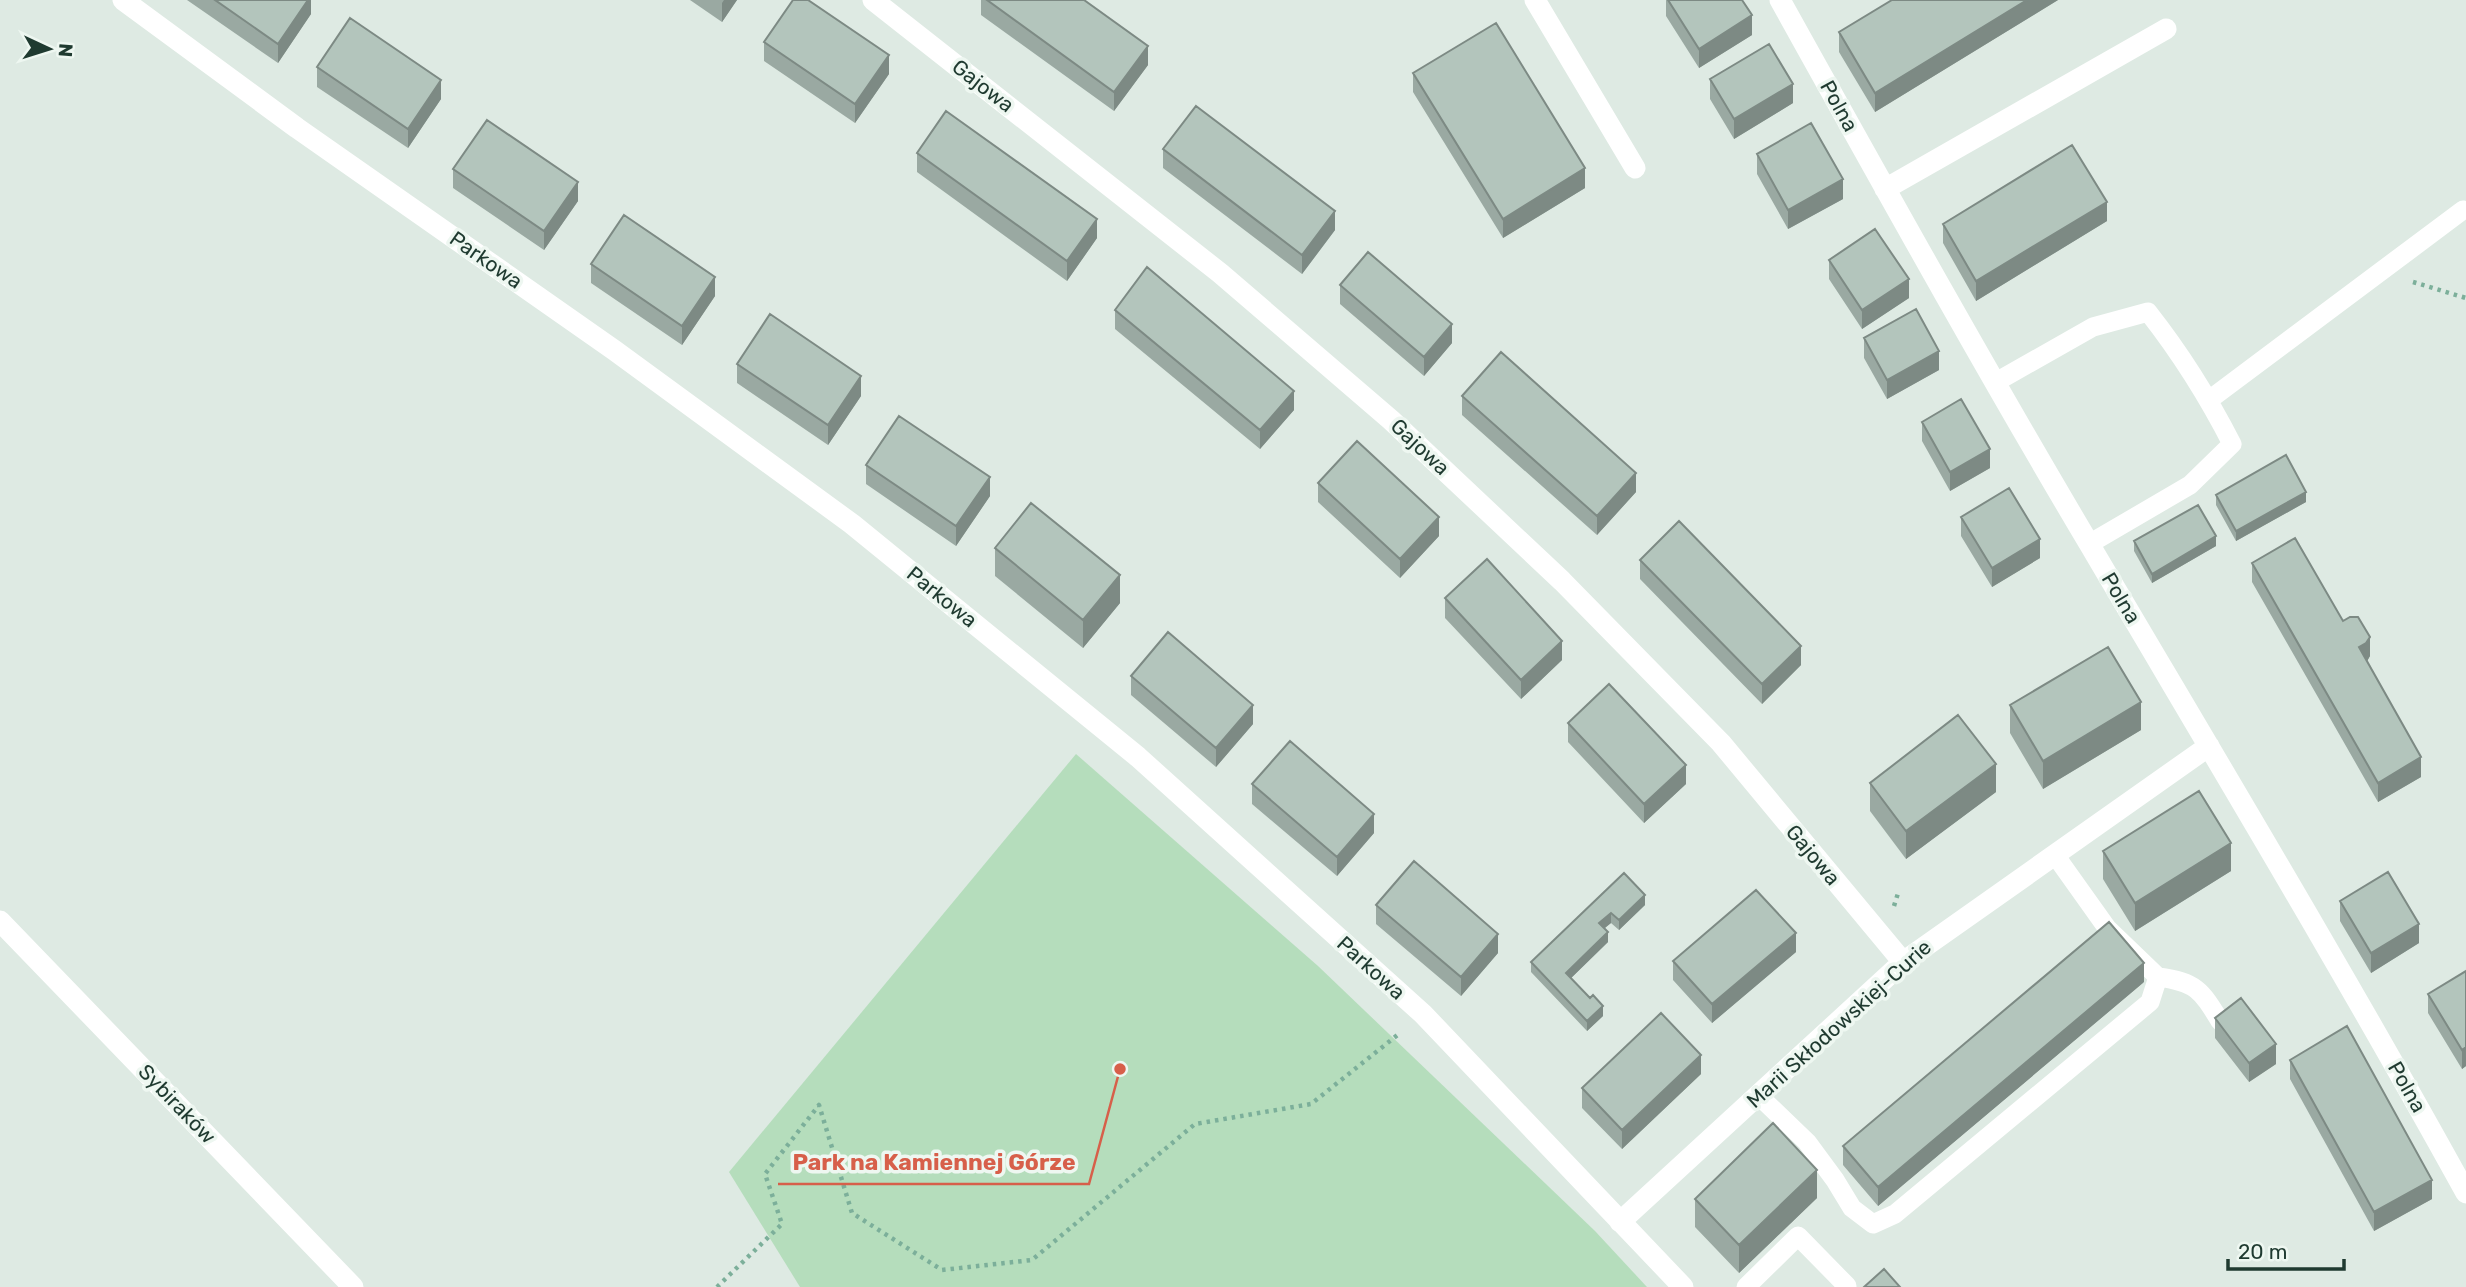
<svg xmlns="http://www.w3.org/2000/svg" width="2466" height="1287" viewBox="0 0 2466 1287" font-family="Rubik,sans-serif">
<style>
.green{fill:#b5ddbc}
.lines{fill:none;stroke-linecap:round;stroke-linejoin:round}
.path{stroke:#7caf9a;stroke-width:4.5;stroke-dasharray:3.5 5;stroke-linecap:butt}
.lane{stroke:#fff;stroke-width:19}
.street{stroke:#fff;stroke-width:21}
.wall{fill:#9aa9a2}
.shaded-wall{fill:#7d8a84}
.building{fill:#b3c5bc;stroke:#7d8a84;stroke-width:2}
.labels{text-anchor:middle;stroke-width:7;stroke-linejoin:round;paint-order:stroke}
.street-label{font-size:21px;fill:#1f3a30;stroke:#eef7f1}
.leader{fill:none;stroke:#d75f4a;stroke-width:2.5}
.callout-dot{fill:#d75f4a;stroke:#eef7f1;stroke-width:2.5}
.callout-label{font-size:23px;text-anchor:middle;font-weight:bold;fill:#d75f4a;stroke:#eef7f1;stroke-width:7;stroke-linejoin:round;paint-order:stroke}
</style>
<rect width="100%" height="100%" fill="#deeae3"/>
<path class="green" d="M1076 754 1318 966 1595 1231 1647 1287H800L729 1172Z"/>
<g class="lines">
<path class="path" d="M2413 282 2466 298
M1894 906 1899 890
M717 1287 782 1224 765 1174 819 1105 852 1213 942 1270 1032 1260 1195 1124 1311 1104 1400 1033"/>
<path class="lane" d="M1996 382 2093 327 2148 312C2181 354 2208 397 2232 444L2190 485 2089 544
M2209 400 2463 210
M2158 977C2196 982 2201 990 2220 1021
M1758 1095 1807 1142 1835 1180 1852 1208 1873 1224 1895 1214 2150 1002 2158 977 2107 928 2055 855
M1746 1287 1798 1236 1847 1286"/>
<path class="street" d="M123 0 297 128 614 350 852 524 1138 757 1423 1014 1683 1287
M873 0 1220 273 1391 420 1562 581 1721 743 1903 962
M1535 0 1635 168
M1780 0C1882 183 1984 367 2091 547 2217 761 2346 975 2466 1193
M1885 189 2166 29
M0 921 353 1287
M1620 1222 1903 962 2209 746"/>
</g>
<path class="wall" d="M187 0H311V14L278 63Z
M690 0H737L722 22Z
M981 0H1084L1148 65 1114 111 981 15Z
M1666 0H1742L1752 35 1699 68 1666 16Z
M1892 0H2058L1875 112 1839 52V32Z
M764 42 889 74 855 123 764 61Z
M317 67 441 99 408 148 317 87Z
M1413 73 1585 188 1503 238 1413 92Z
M1710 79 1793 103 1734 139 1710 99Z
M1163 149 1335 230 1302 274 1163 168Z
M917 153 1097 238 1067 281 917 172Z
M1757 154 1843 199 1788 229 1757 174Z
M453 169 578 201 544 250 453 188Z
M2107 221 1976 301 1943 243V224Z
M1829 260 1909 298 1862 329 1829 279Z
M591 264 715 296 682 345 591 283Z
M1340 285 1452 343 1424 376 1340 304Z
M1115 310 1294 410 1260 449 1115 329Z
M1864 338 1939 370 1887 399 1864 358Z
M737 364 861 396 828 445 737 383Z
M1462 396 1636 492 1597 535 1462 415Z
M1922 422 1990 468 1950 491 1922 441Z
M866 465 990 496 956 546 866 484Z
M1318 483 1439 536 1400 578 1318 502Z
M2216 495 2306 502 2236 541 2216 505Z
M1961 517 2040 558 1992 587 1961 536Z
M2134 541 2216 546 2152 583 2134 551Z
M995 548 1120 603 1083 648 995 576Z
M1640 560 1801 665 1762 704 1640 579Z
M2252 563 2370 656 2367 661 2421 777 2378 802 2252 582Z
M1445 598 1562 660 1521 699 1445 618Z
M1131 676 1253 724 1216 767 1131 695Z
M2010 705 2141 730 2043 789 2010 733Z
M1568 723 1686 784 1644 823 1568 742Z
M1870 783 1996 792 1906 859 1870 811Z
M1252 784 1374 833 1337 876 1252 804Z
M2103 851 2231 871 2135 931 2103 879Z
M1624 873 1645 905 1619 930 1611 923 1604 928 1608 942 1571 978 1603 1016 1587 1031 1531 972V962Z
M2340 901 2419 943 2371 973 2340 921Z
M1376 905 1498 953 1461 996 1376 924Z
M1796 952 1712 1023 1673 980V961Z
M2466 971V1066L2462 1069 2428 1013V994Z
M2144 982 1878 1206 1843 1165V1146Z
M2215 1018 2276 1064 2249 1082 2215 1038Z
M2290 1060 2432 1199 2374 1231 2290 1079Z
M1701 1074 1622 1149 1582 1108V1088Z
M1817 1198 1739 1273 1695 1227V1199Z"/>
<path class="shaded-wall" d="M308 0H311V14L278 63V44Z
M724 0H737L722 22V3Z
M2027 0H2058L1875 112V93Z
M1752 15V35L1699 68V49Z
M1148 46V65L1114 111V92Z
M889 55V74L855 123V104Z
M441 80V99L408 148V129Z
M1793 84V103L1734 139V119Z
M1585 168V188L1503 238V219Z
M1843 179V199L1788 229V210Z
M578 182V201L544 250V231Z
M2107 202V221L1976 301V281Z
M1335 211V230L1302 274V255Z
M1097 219V238L1067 281V261Z
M715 277V296L682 345V326Z
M1909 279V298L1862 329V310Z
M1452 324V343L1424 376V357Z
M1939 351V370L1887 399V380Z
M861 376V396L828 445V425Z
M1294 391V410L1260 449V430Z
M1990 449V468L1950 491V472Z
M1636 473V492L1597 535V516Z
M990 477V496L956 546V526Z
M2306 492V502L2236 541V531Z
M1439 517V536L1400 578V559Z
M2216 536V546L2152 583V574Z
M2040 539V558L1992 587V568Z
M1120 575V603L1083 648V620Z
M2370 637V656L2366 663 2359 647Z
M1562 641V660L1521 699V680Z
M1801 646V665L1762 704V684Z
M2141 702V730L2043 789V761Z
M1253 705V724L1216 767V748Z
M2421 757V777L2378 802V783Z
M1996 764V792L1906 859V831Z
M1686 765V784L1644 823V804Z
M1374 814V833L1337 876V857Z
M2231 843V871L2135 931V903Z
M1645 895V905L1619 930V920Z
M1611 913V923L1599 933V923Z
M2419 924V943L2371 973V953Z
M1608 932V942L1566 983V973Z
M1796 933V952L1712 1023V1004Z
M1498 934V953L1461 996V977Z
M2144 963V982L1878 1206V1187Z
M1603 1006V1016L1587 1031V1021Z
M2276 1044V1064L2249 1082V1063Z
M2466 1047V1066L2462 1069V1050Z
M1701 1055V1074L1622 1149V1130Z
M1817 1170V1198L1739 1273V1245Z
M2432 1180V1199L2374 1231V1212Z"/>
<path class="building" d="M215 0H308L278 44Z
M793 0H808L889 55 855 104 764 42Z
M987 0H1084L1148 46 1114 92Z
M1668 0H1742L1752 15 1699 49Z
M1892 0H2027L1875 93 1839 32Z
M350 18 441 80 408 129 317 67Z
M1496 23 1585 168 1503 219 1413 73Z
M1769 44 1793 84 1734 119 1710 79Z
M1196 106 1335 211 1302 255 1163 149Z
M946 111 1097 219 1067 261 917 153Z
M487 120 578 182 544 231 453 169Z
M1811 123 1843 179 1788 210 1757 154Z
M2072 145 2107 202 1976 281 1943 224Z
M624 215 715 277 682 326 591 264Z
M1875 229 1909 279 1862 310 1829 260Z
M1368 252 1452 324 1424 357 1340 285Z
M1147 267 1294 391 1260 430 1115 310Z
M1916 309 1939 351 1887 380 1864 338Z
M770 314 861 376 828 425 737 364Z
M1501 352 1636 473 1597 516 1462 396Z
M1961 399 1990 449 1950 472 1922 422Z
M899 416 990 477 956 526 866 465Z
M1357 441 1439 517 1400 559 1318 483Z
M2286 455 2306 492 2236 531 2216 495Z
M2009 488 2040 539 1992 568 1961 517Z
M1031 503 1120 575 1083 620 995 548Z
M2198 505 2216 536 2152 574 2134 541Z
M1679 521 1801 646 1762 684 1640 560Z
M2295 538 2343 621 2350 617H2358L2370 637 2366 643 2359 647 2421 757 2378 783 2252 563Z
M1487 559 1562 641 1521 680 1445 598Z
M1168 632 1253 705 1216 748 1131 676Z
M2108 647 2141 702 2043 761 2010 705Z
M1609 684 1686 765 1644 804 1568 723Z
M1958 715 1996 764 1906 831 1870 783Z
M1290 741 1374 814 1337 857 1252 784Z
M2199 791 2231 843 2135 903 2103 851Z
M1414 861 1498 934 1461 977 1376 905Z
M2388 872 2419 924 2371 953 2340 901Z
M1624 873 1645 895 1619 920 1611 913 1599 923 1608 932 1566 973 1590 998 1593 995 1603 1006 1587 1021 1531 962Z
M1756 890 1796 933 1712 1004 1673 961Z
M2109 922 2144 963 1878 1187 1843 1146Z
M2466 971V1047L2462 1050 2428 994Z
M2241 998 2276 1044 2249 1063 2215 1018Z
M1661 1013 1701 1055 1622 1130 1582 1088Z
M2347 1026 2432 1180 2374 1212 2290 1060Z
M1773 1123 1817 1170 1739 1245 1695 1199Z
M1884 1269 1900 1287H1864Z"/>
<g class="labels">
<g class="street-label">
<text transform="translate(983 86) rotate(38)" y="7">Gajowa</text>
<text transform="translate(1839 106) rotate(61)" y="7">Polna</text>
<text transform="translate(486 260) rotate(35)" y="7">Parkowa</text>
<text transform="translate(1420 447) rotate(43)" y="7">Gajowa</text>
<text transform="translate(942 597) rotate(39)" y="7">Parkowa</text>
<text transform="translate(2121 598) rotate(59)" y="7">Polna</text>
<text transform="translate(1813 855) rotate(50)" y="7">Gajowa</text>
<text transform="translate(1371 968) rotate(42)" y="7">Parkowa</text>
<text transform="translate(1839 1024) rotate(-42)" y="7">Marii Skłodowskiej-Curie</text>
<text transform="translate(2407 1087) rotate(60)" y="7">Polna</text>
<text transform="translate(177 1104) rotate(46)" y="7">Sybiraków</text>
</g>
</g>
<path class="leader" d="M1120 1069L1089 1184H778"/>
<circle class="callout-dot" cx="1120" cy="1069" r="7"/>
<g class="callout-label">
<text x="934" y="1170">Park na Kamiennej Górze</text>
</g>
<g transform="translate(49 49) rotate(94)" stroke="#eef7f1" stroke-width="5" paint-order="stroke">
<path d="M0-5L12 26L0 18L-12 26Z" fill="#1f3a30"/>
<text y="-10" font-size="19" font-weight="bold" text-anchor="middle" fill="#1f3a30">N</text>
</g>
<path d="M2228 1259v10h116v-10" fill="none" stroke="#1f3a30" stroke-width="3.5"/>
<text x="2238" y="1259" font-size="21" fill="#1f3a30" stroke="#eef7f1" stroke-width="5" paint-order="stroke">20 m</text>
</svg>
